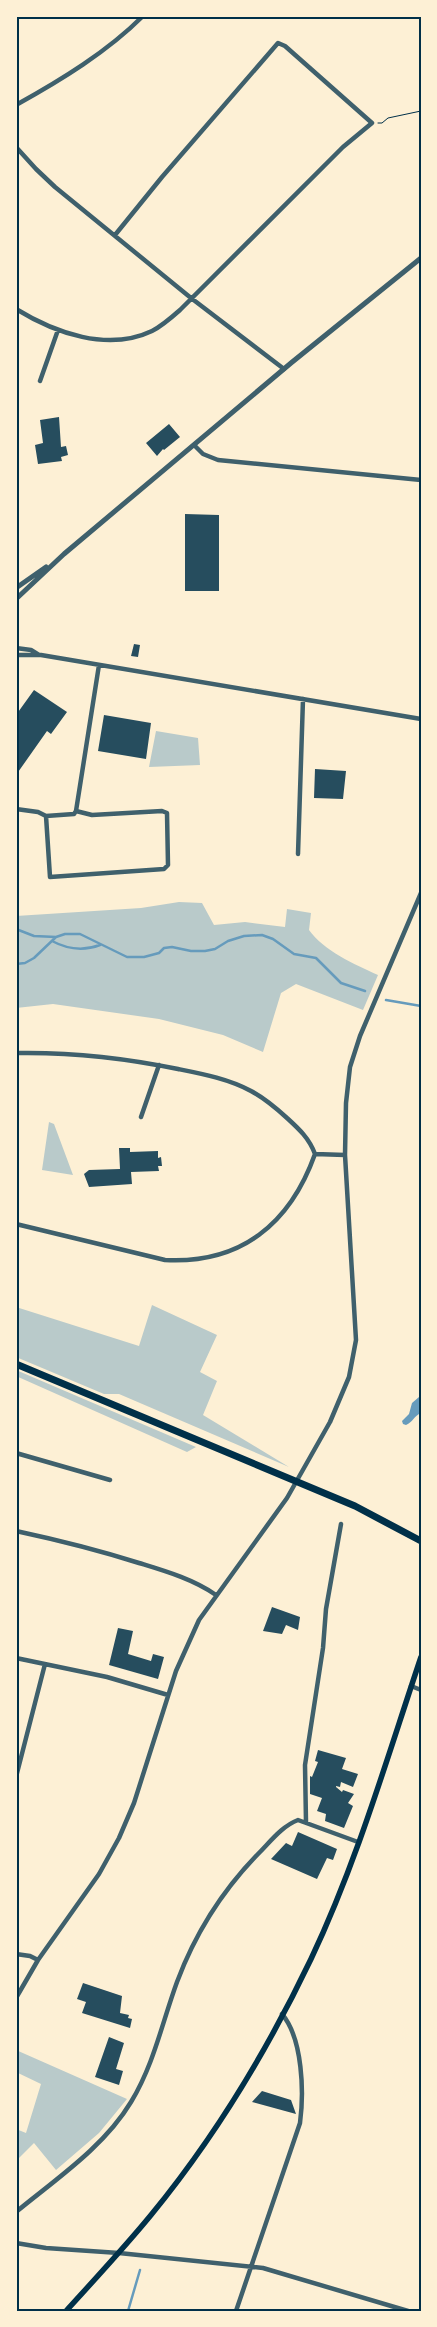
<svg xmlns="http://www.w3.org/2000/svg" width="437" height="2327" viewBox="0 0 437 2327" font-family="'Fira Sans',sans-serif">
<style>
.green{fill:#b9caca}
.water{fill:#669bbc}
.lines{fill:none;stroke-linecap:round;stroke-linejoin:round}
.stream{stroke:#669bbc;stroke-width:2.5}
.building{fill:#264d5e}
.path{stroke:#003049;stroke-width:1}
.minor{stroke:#3f606c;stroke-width:4.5}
.tertiary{stroke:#3f606c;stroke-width:5}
.secondary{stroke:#003049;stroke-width:5.5}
.primary{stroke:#003049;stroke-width:7}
.neatline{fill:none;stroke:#003049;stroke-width:2}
</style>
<rect width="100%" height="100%" fill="#fdf0d5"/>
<path class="green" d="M156 731 198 738 200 765 149 767Z
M179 902 202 903 214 925 245 922 285 927 287 909 311 913 309 930C324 951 354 964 378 975L363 1010 296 984 281 993 263 1052 223 1035 159 1019 53 1004 16 1008V916L141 908Z
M49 1122 54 1124 73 1175 42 1170Z
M152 1305 217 1335 200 1372 217 1381 203 1415 289 1467 119 1394H104L16 1357V1307L139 1346Z
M16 1370 196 1447 187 1452 16 1376Z
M16 2050 127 2099 99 2133 56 2170 34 2143 16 2161V2129L26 2133 41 2084 16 2072Z"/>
<path class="water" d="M419 1397H421V1413C414 1416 413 1422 406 1425L403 1424 402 1421 409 1414 412 1403Z"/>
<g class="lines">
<path class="stream" d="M16 929 34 936 56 937
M52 941C67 949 84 951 100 945
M16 964 25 963 34 958 56 937 65 934H80L127 957H144L159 953 164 948 172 947 191 951H205L215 949 228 941 244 936 262 935 273 939 294 954 316 958 341 983 365 991
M386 1000 421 1006
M128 2311 140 2270"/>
</g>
<path class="building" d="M59 417 61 447 66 446 68 455 61 457 62 461 38 464 35 445 43 443 40 420Z
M169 424 180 437 164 450 163 449 157 456 146 443Z
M185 514 219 515V591H185Z
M134 644 140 645 138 657 131 656Z
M34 690 67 712 51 734 47 731 16 775V715Z
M104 715 151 723 146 759 98 751Z
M315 769 346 771 343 799 314 798Z
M119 1148H130V1152L158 1151V1158L161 1157 162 1166H158L159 1171 131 1172 132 1184 89 1187 84 1174 89 1170 120 1169Z
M272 1607 300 1617 298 1630 286 1625 282 1634 263 1631Z
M118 1628 133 1631 128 1654 151 1661 153 1654 164 1657 158 1679 109 1665Z
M318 1750 346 1758 342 1769 358 1774 353 1787 341 1782 340 1787 336 1786V1787L342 1792 343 1790 354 1794 348 1803 353 1806 344 1828 325 1821 326 1814 317 1811 322 1798 310 1794V1776L312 1777 318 1762 315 1761Z
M298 1832 337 1849 333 1860 327 1858 317 1879 271 1859 286 1843 292 1846Z
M83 1983 122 1996 120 2013 129 2015 128 2018 132 2019 130 2028 82 2013 86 2002 77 1999Z
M109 2037 124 2043 116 2069 123 2071 119 2085 95 2077Z
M262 2091 291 2100 296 2114 252 2102Z"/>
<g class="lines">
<path class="path" d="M378 123H382L388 118 421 111"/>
<path class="minor" d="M16 105C61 80 107 52 143 16
M16 147 36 169 55 187 191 298 284 369
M16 309C55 333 108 352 152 331 162 326 171 318 180 310L343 147 372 123 285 46 278 43 162 177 115 235
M40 381 58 330
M195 446 203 454 218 460 421 480
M16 648 31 650 39 655
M16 655H41L421 719
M16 809 38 812 46 816
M76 811 92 815 162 811 167 813 168 865 164 869 50 877 46 816 74 814 76 811 99 665
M298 854 303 699
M16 1053C71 1052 125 1058 178 1069 203 1074 229 1079 251 1091 264 1098 276 1108 287 1118 299 1129 309 1138 315 1154
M141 1117 159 1065
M315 1154 345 1155
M16 1224 165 1260C241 1264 290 1224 315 1154
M16 1453 110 1480
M16 1531C58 1540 98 1550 139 1563 165 1571 193 1579 216 1595
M16 1658 107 1677 168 1695
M411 1686 421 1690
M16 1777 45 1664
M306 1822 305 1765 323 1648 326 1609 341 1524
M16 1954 30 1956 38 1960
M16 1998 38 1960 99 1874 119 1838 134 1803 176 1671 199 1620 287 1498 330 1422 349 1377 356 1340 345 1155 346 1103 350 1067 360 1036 421 893
M16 2212C56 2179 104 2147 131 2102 154 2064 162 2023 177 1982 195 1934 222 1891 258 1854 270 1842 282 1826 298 1820L358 1842
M16 2243 46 2248 119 2253 263 2268 408 2311
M236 2311 300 2123C304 2093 303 2039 282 2014"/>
<path class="tertiary" d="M16 588 46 567
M16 599 64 554 291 363 421 258"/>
<path class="secondary" d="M66 2311C95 2279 124 2248 151 2215 215 2137 268 2049 311 1959 357 1862 387 1758 421 1657"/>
<path class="primary" d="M16 1364 355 1506 421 1541"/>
</g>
<rect width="437" height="2327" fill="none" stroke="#fdf0d5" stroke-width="35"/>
<rect x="18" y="18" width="402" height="2292" class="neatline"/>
</svg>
